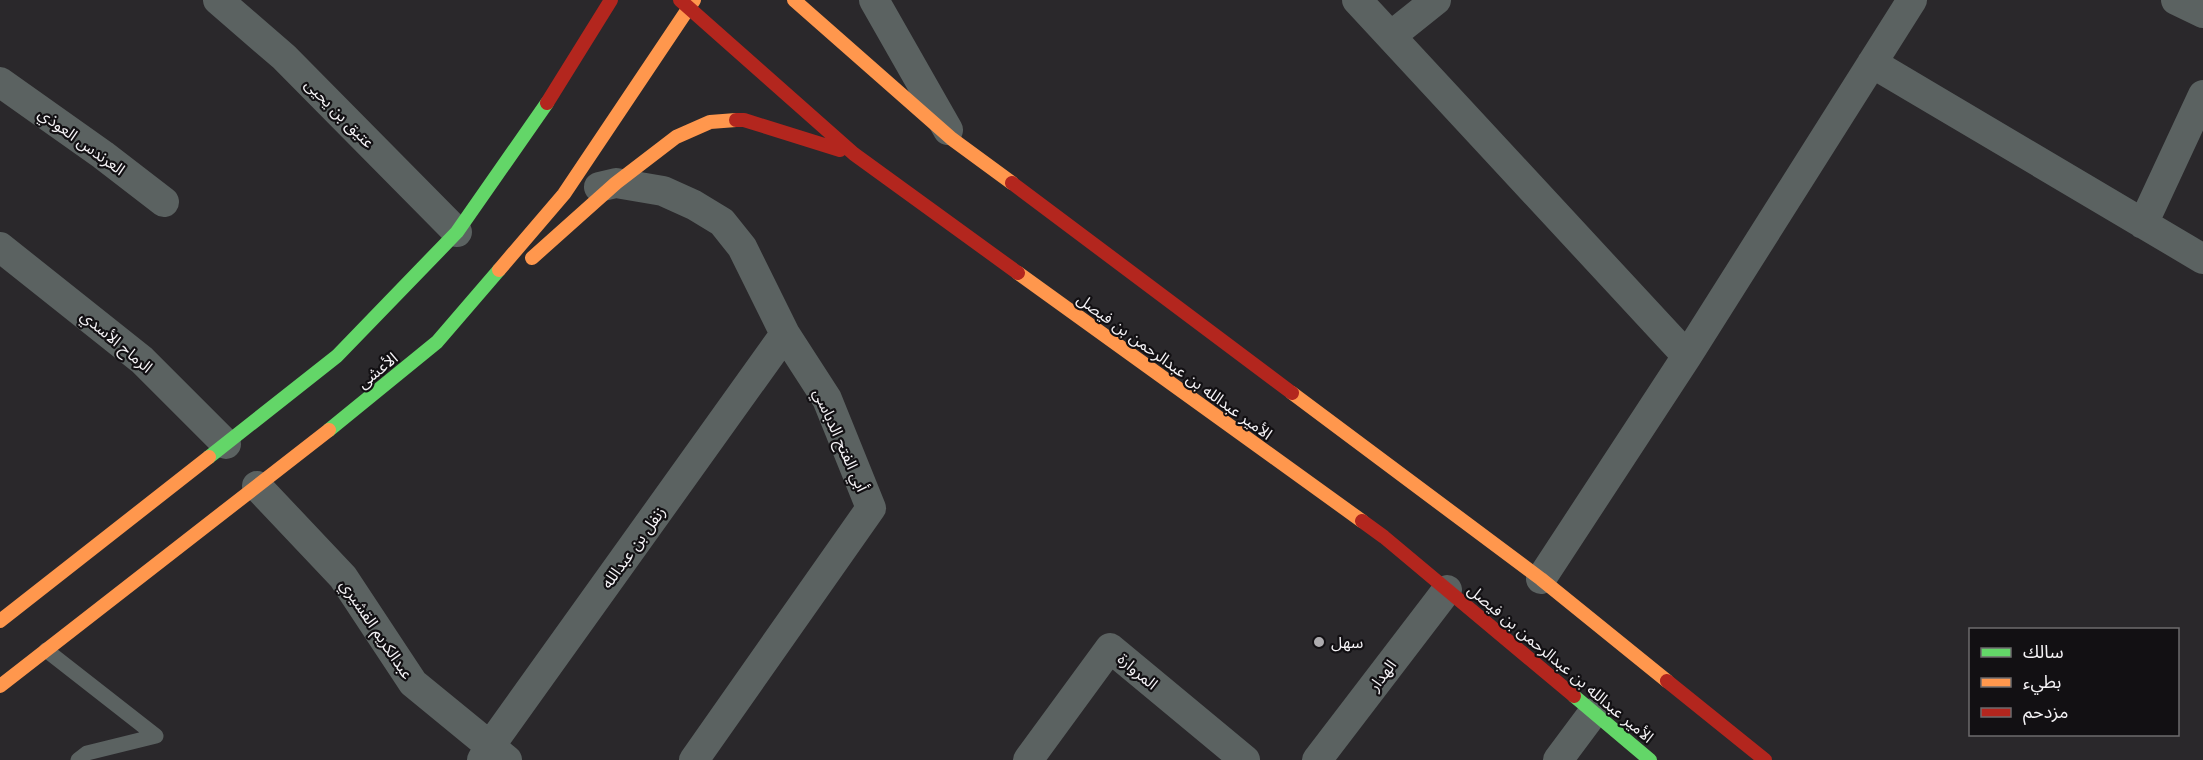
<svg xmlns="http://www.w3.org/2000/svg" width="2203" height="760" viewBox="0 0 2203 760" font-family="Helvetica,'Noto Sans Arabic',sans-serif">
<style>
.lines{fill:none;stroke-linecap:round;stroke-linejoin:round}
.lane{stroke:#5b6261;stroke-width:15}
.street{stroke:#5b6261;stroke-width:30}
.fast{stroke:#63d668;stroke-width:14}
.slow{stroke:#ff974d;stroke-width:14}
.jam{stroke:#b3261e;stroke-width:14}
.poi-dot{fill:#aeacaf;stroke:#121013;stroke-width:2}
.labels{text-anchor:middle;stroke-width:4.5;stroke-linejoin:round;paint-order:stroke}
.street-label{font-size:16px;fill:#f5f3f6;stroke:#121013}
.poi-label{font-size:16px;fill:#f5f3f6;stroke:#121013;text-anchor:start}
</style>
<rect width="100%" height="100%" fill="#2a282b"/>
<g class="lines">
<path class="lane" d="M46 650 156 736
M78 760 87 753 156 736"/>
<path class="street" d="M218 0 284 57 457 232
M874 0 948 130
M1357 0 1687 356
M2176 0 2203 13
M1391 36 1436 0
M1872 63 2203 259
M0 82 103 155 164 202
M599 187 616 183 663 191 694 205 722 222 742 247 785 334 827 399 871 508 694 760
M2143 224 2203 95
M0 247 142 360 226 444
M257 486 343 577 413 683 507 760
M1541 579 1687 356 1912 0
M482 760 490 746 785 334
M1028 760 1110 648 1245 760
M1317 760 1447 590
M1558 760 1593 713"/>
<path class="fast" d="M329 430 437 342 499 270
M209 457 337 356 457 232 547 103
M1574 696 1650 760"/>
<path class="slow" d="M794 0 952 139 1012 183
M532 258 616 183 676 137 710 122 736 120
M499 270 564 194 694 0
M1018 273 1362 521
M1292 393 1541 579 1667 681
M0 621 209 457
M0 686 329 430"/>
<path class="jam" d="M680 0 854 154 1018 273
M547 103 611 0
M736 120H744L840 150
M1012 183 1292 393
M1362 521 1384 537 1574 696
M1667 681 1765 760"/>
</g>
<circle class="poi-dot" cx="1319" cy="642" r="6"/>
<g class="labels">
<g class="street-label">
<text transform="translate(340 113) rotate(45)" y="6">عتيق بن يحيى</text>
<text transform="translate(82 141) rotate(36)" y="6">العرندس العوذي</text>
<text transform="translate(117 341) rotate(40)" y="6">الرماح الأسدي</text>
<text transform="translate(1175 366) rotate(36)" y="6">الأمير عبدالله بن عبدالرحمن بن فيصل</text>
<text transform="translate(377 370) rotate(-39)" y="6">الأعشى</text>
<text transform="translate(841 440) rotate(66)" y="6">أبي الفتح الدباسي</text>
<text transform="translate(633 547) rotate(-54)" y="6">زنفل بن عبدالله</text>
<text transform="translate(377 629) rotate(56)" y="6">عبدالكريم القشيري</text>
<text transform="translate(1561 663) rotate(40)" y="6">الأمير عبدالله بن عبدالرحمن بن فيصل</text>
<text transform="translate(1138 671) rotate(40)" y="6">المروارة</text>
<text transform="translate(1382 675) rotate(-53)" y="6">الهدار</text>
</g>
<g class="poi-label">
<text x="1331" y="648">سهل</text>
</g>
</g>
<rect x="1969" y="628" width="210" height="108" fill="#121013" stroke="#6d6b6e" stroke-width="1.5"/>
<rect x="1981" y="648" width="30" height="9" fill="#63d668" stroke="#6d6b6e" stroke-width="1.5"/>
<text x="2023" y="658" font-size="18" fill="#f5f3f6">سالك</text>
<rect x="1981" y="678" width="30" height="9" fill="#ff974d" stroke="#6d6b6e" stroke-width="1.5"/>
<text x="2023" y="688" font-size="18" fill="#f5f3f6">بطيء</text>
<rect x="1981" y="708" width="30" height="9" fill="#b3261e" stroke="#6d6b6e" stroke-width="1.5"/>
<text x="2023" y="718" font-size="18" fill="#f5f3f6">مزدحم</text>
</svg>
